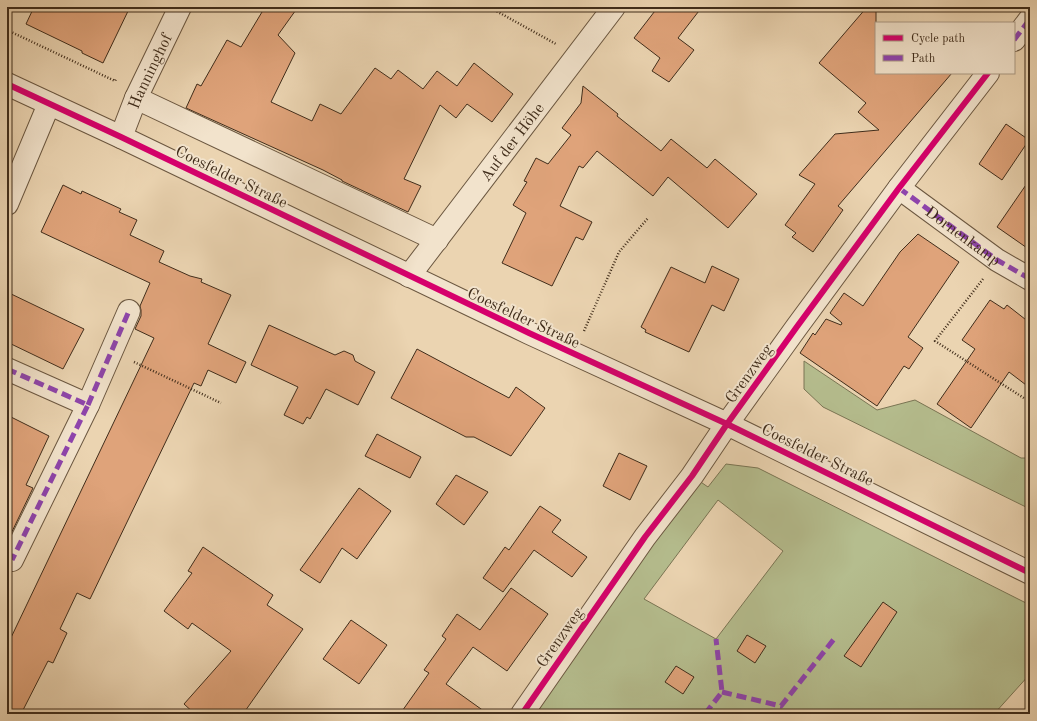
<svg xmlns="http://www.w3.org/2000/svg" width="1037" height="721" viewBox="0 0 1037 721" font-family="'Old Standard TT',serif">
<style>
.green{fill:#b5bd8e;stroke:#7a7554;fill-rule:evenodd}
.building{fill:#dfa37a;stroke:#402d1b}
.lines{fill:none;stroke-linecap:round;stroke-linejoin:round}
.minor-casing{stroke:#6b5740;stroke-width:24}
.path{stroke:#402d1b;stroke-width:2.5;stroke-dasharray:1 2;stroke-linecap:butt}
.minor{stroke:#f2e3cc;stroke-width:22}
.quiet{stroke:#8e44ad;stroke-width:5;stroke-dasharray:10 5;stroke-linecap:butt}
.cycleway-casing{stroke:#f2e3cc;stroke-width:8}
.cycleway{stroke:#d6006c;stroke-width:6}
.labels{text-anchor:middle;stroke-width:4;stroke-linejoin:round;paint-order:stroke}
.street-label{font-size:16px;fill:#402d1b;stroke:#f2e3cc}
</style>
<rect width="100%" height="100%" fill="#ebd4b1"/>
<filter id="stains"><feTurbulence type="fractalNoise" baseFrequency=".005" numOctaves="4"/><feColorMatrix values="0 0 0 0 .2 0 0 0 0 .09 0 0 0 0 .02 0 0 0 .5 -.17"/></filter>
<radialGradient id="worn" r=".72"><stop offset=".6" stop-color="#630" stop-opacity="0"/><stop offset="1" stop-color="#630" stop-opacity=".3"/></radialGradient>
<path class="green" d="M804 361 877 410 915 400 1021 458H1030V509L823 407 804 389Z
M726 464 758 468 1030 605V674L994 714H522L692 476 708 487ZM718 500 783 551 716 639 644 599Z"/>
<path class="building" d="M34 7H130L103 63 82 53V51L26 24Z
M265 7H298L278 35 295 53 271 102 312 121 320 104 341 114 375 68 391 79 398 70 423 89 437 71 457 86 474 63 513 94 492 122 467 104 456 118 440 105 404 179 421 186 408 212 342 181V180L323 170 186 108 197 84 201 86 227 40 241 47Z
M658 7H702L678 38 694 50 669 82 652 71 660 58 634 38Z
M867 7H876V73H952L838 206 843 210 813 252 792 237 796 233 785 225 815 184 799 175 835 134 879 130 858 112 866 103 819 63Z
M583 86 618 114 617 116 661 151 671 139 707 168 715 159 757 194 728 228 668 177 653 196 597 151 583 168 579 166 560 206 592 222 583 240 576 237 552 286 502 263 526 213 513 205 527 182 524 181 536 158 548 164 571 135 562 128 581 103Z
M1006 124 1029 140 1002 180 979 164Z
M1030 179V250L997 227Z
M63 185 81 194 82 191 121 209 119 212 137 220 130 235 164 251 159 262 190 276 202 279 201 282 231 295 208 344 246 362 236 383 208 370 201 386 194 383 90 599 77 593 60 629 67 633 53 663 48 661 21 714H7V646L154 338 135 329 141 316V310L140 306 150 283 41 232Z
M918 234 959 262 908 337 923 348 909 369 904 366 877 406 800 353 813 333 815 335 826 319 841 325 842 323 830 313 844 293 863 306 900 252Z
M712 266 739 279 724 311 712 305 689 352 645 332 646 330 641 327 671 267 705 283Z
M7 292 84 329 63 369 7 342Z
M990 300 1004 309 1007 305 1030 323V388L1009 372 971 428 937 404 975 349 962 340Z
M269 325 335 355 344 351 353 355 355 361 375 372 358 405 326 389 310 419 307 417 303 424 284 415 298 387 251 365Z
M417 349 509 398 516 387 545 408 511 456 474 437H466L391 398Z
M7 415 49 436 26 485 33 488 7 542Z
M377 434 421 457 410 478 365 456Z
M619 453 647 466 630 500 603 486Z
M456 475 488 492 464 525 436 504Z
M359 488 391 511 357 559 342 548 320 583 300 570Z
M540 506 561 520 552 532 587 557 572 577 534 550 503 592 483 578 505 547 509 550Z
M203 547 273 595 267 605 303 629 243 714H195L184 704 231 651 192 623 188 629 164 611 192 573 188 571Z
M511 588 548 614 507 671 473 647 446 684 488 714H400L429 673 424 670 446 639 442 636 457 614 480 630Z
M883 602 897 612 861 667 844 656Z
M351 620 387 645 359 684 323 659Z
M747 635 766 646 755 663 737 651Z
M676 666 694 677 683 694 665 682Z"/>
<g class="lines">
<defs>
<g id="minor">
<path d="M1014 40 1030 19"/>
<path d="M7 84 121 137 529 333 727 424 1030 573"/>
<path d="M136 98 437 240"/>
<path id="s1" d="M121 137 136 98 180 7"/>
<path id="s2" d="M899 188 997 260 1030 279"/>
<path d="M7 204 49 104"/>
<path id="s3" d="M409 276 614 7"/>
<path d="M7 369 88 405 12 560"/>
<path d="M88 405 129 311"/>
<path d="M522 714 645 537 692 476 727 424 796 328 899 188 988 73"/>
</g>
</defs>
<use href="#minor" class="minor-casing"/>
<path class="path" d="M489 7 556 44
M7 30 115 81 116 79
M983 279 935 341 1030 402
M584 331 619 252 648 218
M134 362 221 403"/>
<use href="#minor" class="minor"/>
<path class="quiet" d="M1014 40 1030 19
M899 188 997 260 1030 279
M7 369 88 405 12 560
M88 405 129 311
M722 692 781 706 834 639
M705 714 722 692 716 639"/>
<defs>
<path id="cycleway" d="M7 84 121 137 529 333 727 424 1030 573
M522 714 645 537 692 476 727 424 796 328 899 188 988 73"/>
</defs>
<use href="#cycleway" class="cycleway-casing"/>
<use href="#cycleway" class="cycleway"/>
</g>
<g class="labels">
<g class="street-label">
<text dy="6" stroke="none"><textPath href="#s1" startOffset="72">Hanninghof</textPath></text>
<text dy="6" stroke="none"><textPath href="#s3" startOffset="169">Auf der Höhe</textPath></text>
<text transform="translate(232 176) rotate(26)" y="6">Coesfelder Straße</text>
<text dy="6" stroke="none"><textPath href="#s2" startOffset="80">Dornenkamp</textPath></text>
<text transform="translate(524 317) rotate(25)" y="6">Coesfelder Straße</text>
<text transform="translate(748 373) rotate(-54)" y="6">Grenzweg</text>
<text transform="translate(818 454) rotate(26)" y="6">Coesfelder Straße</text>
<text transform="translate(559 637) rotate(-55)" y="6">Grenzweg</text>
</g>
</g>
<rect width="1037" height="721" fill="none" stroke="#ebd4b1" stroke-width="24"/>
<rect x="8" y="8" width="1021" height="705" fill="none" stroke="#402d1b" stroke-width="2"/>
<rect x="12" y="12" width="1013" height="697" fill="none" stroke="#402d1b"/>
<rect x="875" y="22" width="140" height="52" fill="#f2e3cc" stroke="#ab9a85"/>
<rect x="883" y="35" width="20" height="6" fill="#d6006c" stroke="#ab9a85"/>
<text x="911" y="42" font-size="12" fill="#402d1b">Cycle path</text>
<rect x="883" y="55" width="20" height="6" fill="#8e44ad" stroke="#ab9a85"/>
<text x="911" y="62" font-size="12" fill="#402d1b">Path</text>
<rect width="100%" height="100%" filter="url(#stains)"/>
<rect width="100%" height="100%" fill="url(#worn)"/>
</svg>
